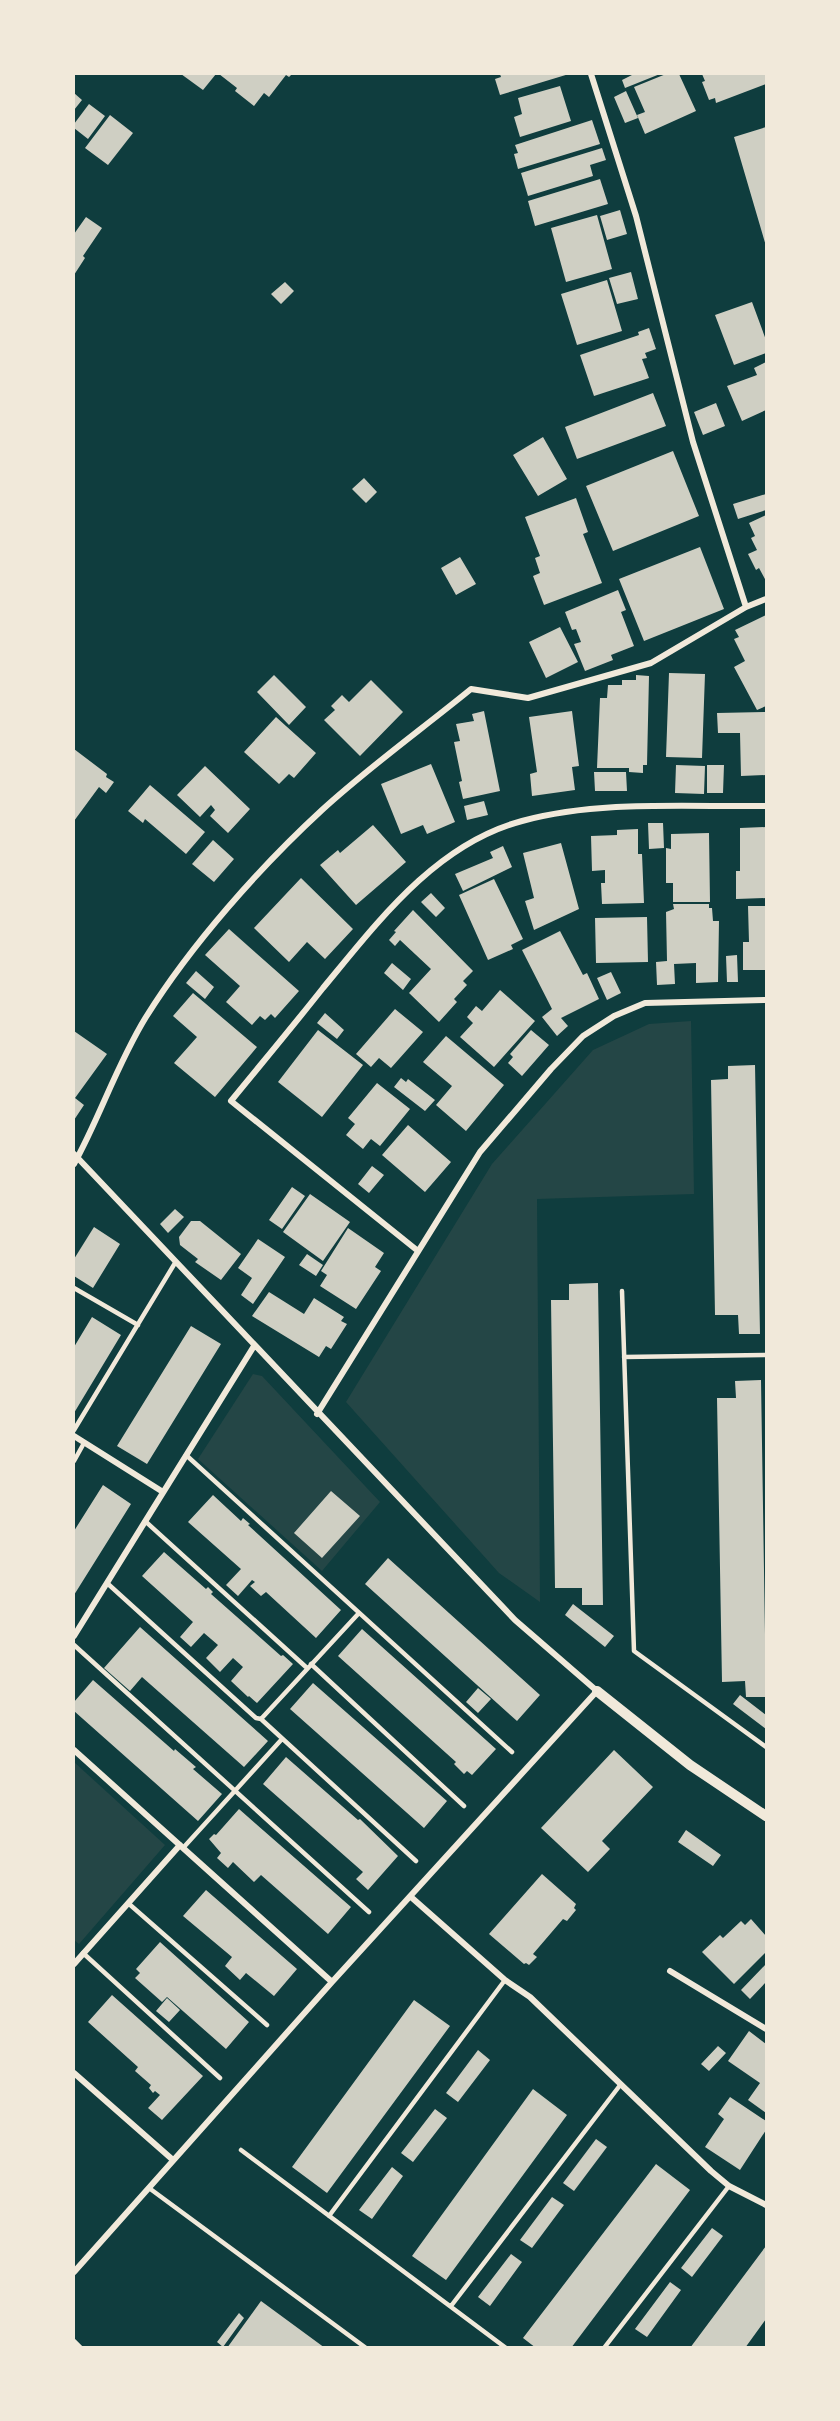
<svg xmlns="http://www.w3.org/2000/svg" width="840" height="2421" viewBox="0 0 840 2421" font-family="'Fira Sans Condensed',sans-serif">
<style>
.green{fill:#244646}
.building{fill:#cfcfc3}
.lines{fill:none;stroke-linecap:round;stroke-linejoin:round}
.service{stroke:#f1e9da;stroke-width:4.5}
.minor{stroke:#f1e9da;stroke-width:6}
.tertiary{stroke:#f1e9da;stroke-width:10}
</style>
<rect width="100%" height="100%" fill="#0f3d3e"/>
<path class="green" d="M691 1021 694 1194 537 1199 540 1602 499 1573 346 1402 492 1164 593 1050 649 1024Z
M253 1374 262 1376 380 1502 322 1571 198 1459Z
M74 1762 165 1845 79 1944 74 1940Z"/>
<path class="building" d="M181 74H216L203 90Z
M219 74H292L289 77 286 75 269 97 264 93 254 106 235 91 237 88Z
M500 74H569L500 95 495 79 501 77Z
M631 74H660L625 88 622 80 632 75Z
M666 74H679L696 111 645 134 637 115 645 112 634 87Z
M702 74H766V84L716 103 715 98 709 100 702 82 705 81Z
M560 86 571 121 520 137 514 117 522 114 518 98Z
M626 91 638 118 625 123 614 97Z
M74 93 82 100 74 110Z
M89 104 105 116 88 139 74 128V124Z
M110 115 133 133 108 165 85 148Z
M592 120 600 144 518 169 514 154 518 153 515 145Z
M766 127V246L734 137Z
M602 148 606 160 590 165 593 176 528 196 521 173Z
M600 179 608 204 535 226 528 201Z
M620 210 627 234 607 240 600 216Z
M597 215 612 269 566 282 551 228Z
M86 217 102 228 83 256 85 258 74 275V234Z
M631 272 638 299 617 304 609 278Z
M607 280 622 331 577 345 561 294Z
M285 282 294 291 281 304 271 294Z
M752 302 766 340V353L734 365 715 315Z
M649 328 656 349 645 353 647 358 642 359 649 378 594 396 580 355 639 335 638 332Z
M766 362V410L742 421 727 386 757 375 754 368Z
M653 393 666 426 577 459 565 427Z
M716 403 725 426 703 435 694 412Z
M543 437 567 479 538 496 513 455Z
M673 451 699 516 613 551 586 486Z
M364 478 377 492 366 503 352 489Z
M766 494V510L738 519 733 504Z
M576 498 588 532 583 534 602 583 544 605 533 576 540 573 535 558 540 556 525 517Z
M766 515V581L759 568 756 570 748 554 757 550 751 538 755 536 749 523Z
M700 547 724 609 644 641 619 579Z
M460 557 476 584 456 595 441 568Z
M618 590 626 610 621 612 634 646 611 655 613 660 585 671 574 644 581 642 576 629 572 630 565 612Z
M766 615V706L757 710 734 667 745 661 734 639 739 637 735 630Z
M560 627 578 662 546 678 529 642Z
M669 673 705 674 702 758 666 757Z
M274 675 306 707 289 725 257 692Z
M636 675 649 676 647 765H643V773L629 772V768H597L600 698H607L608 685H622V680H636Z
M371 680 403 712 360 756 324 720 335 710 331 706 342 695 349 702Z
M484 711 500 791 463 799 459 782 462 781 454 742 460 741 456 724 474 721 472 714Z
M572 711 579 766 572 767 575 790 532 796 530 774 537 772 529 717Z
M766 712V775L741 776 740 733H718L717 713Z
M276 717 316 753 294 778 289 774 279 784 244 752Z
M74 749 107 774 106 777 114 782 106 793 99 787 74 821Z
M431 764 455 822 427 834 423 825 401 834 381 784Z
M676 765 705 766 704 794 675 793Z
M707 765H724L723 793H707Z
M205 766 250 809 228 833 210 816 215 810 211 805 200 817 177 795Z
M594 772H626L627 791H595Z
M150 785 205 832 186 854 145 819 143 823 128 811Z
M484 801 488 815 467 820 464 806Z
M648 823H663L664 848 649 849Z
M373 825 406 862 356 905 320 865 338 850 340 853Z
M766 827V898L736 899V871H740V828Z
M638 829V854H642L644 903 602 904 601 883H605V870L592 871 591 836 617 835V830Z
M709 833 710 902H673V883H666V848L671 849V834Z
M213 840 234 859 214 882 192 864Z
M561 843 579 909 534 930 525 901 534 898 523 853Z
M503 846 512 867 463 891 455 874 493 858 490 852Z
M301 878 353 929 325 959 307 942 289 962 254 928Z
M494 879 523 939 511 945 513 949 488 960 459 895Z
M431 893 445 908 436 917 421 902Z
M673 904H709V908H712L713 921H719L718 982 696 983V963L674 964 675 984 657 985 656 962 667 961 666 912 674 909Z
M748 906H766V970H743V942H749Z
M413 910 473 971 463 981 467 985 454 999 457 1002 439 1022 409 993 431 969 400 940 395 946 389 940 396 932 394 931Z
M647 917 648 962 596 963 595 918Z
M229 929 299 991 275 1018 271 1014 265 1020 260 1016 252 1025 226 1002 240 986 205 955Z
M560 931 583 975 587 973 599 999 561 1018 568 1026 557 1036 542 1017 552 1009 522 950Z
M737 955 738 982H727L726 956Z
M392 963 411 979 403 990 384 973Z
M196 971 214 987 205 999 186 983Z
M611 972 621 993 607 1000 597 978Z
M500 990 535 1021 494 1067 460 1037 473 1023 467 1017 476 1006 482 1011Z
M193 993 257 1047 215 1097 174 1063 197 1037 173 1016Z
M395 1009 423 1032 391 1068 379 1058 371 1067 356 1054Z
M325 1013 344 1030 337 1039 317 1023Z
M318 1030 363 1065 322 1117 278 1082Z
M531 1030 549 1045 522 1076 508 1063 513 1057 510 1054Z
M74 1031 107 1054 75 1098 84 1105 74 1120Z
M446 1036 504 1085 466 1131 436 1105 452 1086 423 1062Z
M755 1065 760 1334H739L738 1315H715L711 1080 728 1079V1066Z
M401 1078 406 1082 408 1079 435 1100 425 1111 394 1087Z
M377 1083 410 1109 380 1146 371 1139 363 1149 346 1135 355 1124 348 1118Z
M408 1125 451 1162 425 1192 382 1155Z
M372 1166 384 1175 369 1193 358 1184Z
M292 1187 305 1196 282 1229 269 1220Z
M310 1194 350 1222 323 1261 283 1232Z
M175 1209 184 1217 168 1233 160 1224Z
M191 1221H200L241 1254 221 1280 195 1262 198 1259 180 1245 179 1237Z
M94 1227 120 1244 93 1288 74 1276V1259Z
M348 1228 384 1253 375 1267 381 1271 356 1309 320 1286 327 1275 321 1271Z
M258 1239 285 1257 253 1304 241 1295 252 1278 238 1268Z
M307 1254 323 1265 316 1276 299 1265Z
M598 1283 603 1605H582V1588H555L551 1300H569V1284Z
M269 1292 304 1314 314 1298 344 1317 341 1321 347 1324 331 1349 326 1346 319 1357 252 1316Z
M92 1317 121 1335 74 1413V1347Z
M191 1326 221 1344 147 1464 117 1446Z
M761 1380 766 1697H746L745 1681 722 1682 717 1398H736L735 1381Z
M103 1485 131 1504 74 1595V1531Z
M331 1491 360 1516 322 1558 294 1533Z
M213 1495 241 1521 243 1518 250 1524 248 1525 341 1610 316 1638 266 1592 261 1596 250 1586 255 1582 252 1580 238 1596 226 1585 241 1569 188 1522Z
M164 1552 206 1589 208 1587 213 1592 211 1594 281 1656 283 1655 293 1664 257 1703 249 1696 248 1697 231 1681 243 1667 233 1658 220 1672 206 1658 218 1645 204 1633 191 1647 180 1637 193 1622 142 1576Z
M388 1558 540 1695 517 1721 365 1584Z
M573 1604 614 1636 605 1647 565 1615Z
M140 1627 268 1741 244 1767 142 1677 130 1691 104 1668Z
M362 1629 496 1749 472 1775 467 1771 464 1774 454 1764 456 1762 338 1656Z
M93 1680 174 1751 175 1749 196 1767 193 1769 222 1794 198 1821 74 1711V1702Z
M313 1683 447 1801 424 1828 290 1709Z
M478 1688 491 1699 478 1713 466 1702Z
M740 1695 766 1715V1729L733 1704Z
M614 1750 653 1787 602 1841 610 1849 588 1872 541 1828Z
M286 1757 358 1820 360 1819 398 1856 368 1890 356 1879 363 1872 263 1784Z
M239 1809 351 1907 328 1934 261 1875 254 1882 233 1862 228 1868 217 1858 221 1853 209 1839 214 1834 216 1835Z
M686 1830 721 1855 713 1866 678 1842Z
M542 1874 576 1904 574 1908 576 1910 567 1921 563 1919 533 1954 537 1957 529 1965 526 1963 524 1964 489 1934Z
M206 1890 297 1969 274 1996 246 1973 240 1980 225 1966 232 1957 183 1916Z
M751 1919 766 1936V1952L734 1984 702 1952 720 1935 723 1938 741 1921 745 1925Z
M160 1942 249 2022 226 2049 167 1997 162 2002 135 1978 140 1973 136 1969Z
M766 1964V1982L750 1999 741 1990Z
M112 1995 203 2076 162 2120 148 2108 160 2095 155 2091 153 2093 149 2088 151 2085 135 2071 138 2067 88 2022Z
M167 1998 180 2010 169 2022 156 2011Z
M414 2000 450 2026 327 2193 292 2167Z
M749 2031 766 2044V2113L748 2100 760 2083 728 2061Z
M718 2046 726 2053 709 2071 701 2064Z
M478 2050 490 2060 458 2102 446 2093Z
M533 2089 567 2115 446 2280 412 2256Z
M730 2097 766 2121V2130L740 2170 705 2147 724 2119 718 2114Z
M435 2109 447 2118 413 2162 401 2153Z
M596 2139 607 2147 574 2191 563 2183Z
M656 2164 690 2190 571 2348H536L523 2338Z
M392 2167 403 2176 372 2219 359 2210Z
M552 2197 564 2205 532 2248 520 2240Z
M712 2228 723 2236 692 2277 681 2268Z
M766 2246V2319L745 2348H690Z
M511 2254 522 2262 490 2306 478 2297Z
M670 2282 681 2290 647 2337 635 2329Z
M261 2301 325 2348H227Z
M239 2313 244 2318 223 2347 217 2342Z"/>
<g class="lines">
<path class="service" d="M74 1288 138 1325
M622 1291 634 1651 766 1747
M624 1357 766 1355
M74 1430 175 1263
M186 1455 512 1752
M74 1461 84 1443
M145 1521 307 1668
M107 1583 256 1718 261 1719 416 1861
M74 1645 369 1912
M311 1664 464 1806
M261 1719 359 1613
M183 1848 282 1739
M128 1903 267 2025
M83 1953 220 2078
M241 2150 506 2348
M149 2188 366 2348
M329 2216 505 1980
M451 2306 621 2084
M604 2348 729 2186"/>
<path class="minor" d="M591 74 636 216 693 442 746 607
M74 1154 515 1620 597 1691 332 1982 74 2272
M74 1164C100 1117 117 1064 146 1017 191 945 259 868 322 810 369 767 422 729 471 689L528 698 651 663 746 607 766 599
M418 1251 231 1101C262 1063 293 1026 323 988 377 923 435 844 522 821 600 800 686 807 766 806
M317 1414 480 1152 551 1069 583 1036 614 1016 645 1003 766 1000
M74 1436 163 1492
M74 1636 254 1346
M74 1750 332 1982
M411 1897 505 1980 530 1997 711 2171 729 2186 766 2205
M74 1964 180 1845
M670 1971 766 2029
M74 2073 173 2160
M74 2342 80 2348"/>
<path class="tertiary" d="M597 1691 690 1765 766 1816"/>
</g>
<rect width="840" height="2421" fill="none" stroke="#f1e9da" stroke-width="150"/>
</svg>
